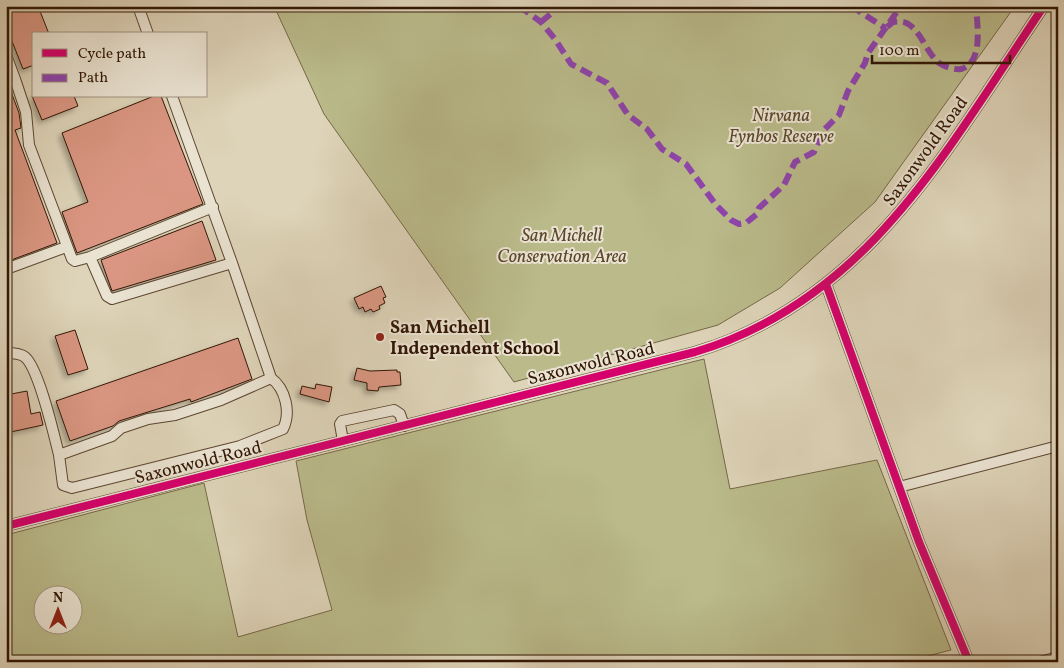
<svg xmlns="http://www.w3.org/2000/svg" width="1064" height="668" viewBox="0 0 1064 668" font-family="Vollkorn,serif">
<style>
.green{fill:#baba8a;stroke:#766847;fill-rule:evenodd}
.building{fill:#da9682;stroke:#321604;filter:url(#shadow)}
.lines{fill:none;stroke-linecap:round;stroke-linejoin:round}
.minor-casing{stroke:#5d4631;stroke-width:12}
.minor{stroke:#eae3d2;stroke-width:10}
.quiet{stroke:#8e44ad;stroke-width:6;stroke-dasharray:12 6;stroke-linecap:butt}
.cycleway-casing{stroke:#eae3d2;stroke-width:11}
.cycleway{stroke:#d6006c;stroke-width:8}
.poi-dot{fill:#8f2418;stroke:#eae3d2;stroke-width:2}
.labels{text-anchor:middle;stroke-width:4;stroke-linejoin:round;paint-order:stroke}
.park-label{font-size:18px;font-style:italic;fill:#5b472c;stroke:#eae3d2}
.street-label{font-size:18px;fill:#321604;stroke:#eae3d2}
.poi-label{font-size:18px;font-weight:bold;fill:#321604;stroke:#eae3d2;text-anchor:start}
</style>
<defs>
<filter id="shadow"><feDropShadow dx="-3.5" dy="3.5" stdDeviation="2.5" flood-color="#0004"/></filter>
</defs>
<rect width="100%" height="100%" fill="#ded4b9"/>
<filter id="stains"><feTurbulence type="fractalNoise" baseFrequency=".004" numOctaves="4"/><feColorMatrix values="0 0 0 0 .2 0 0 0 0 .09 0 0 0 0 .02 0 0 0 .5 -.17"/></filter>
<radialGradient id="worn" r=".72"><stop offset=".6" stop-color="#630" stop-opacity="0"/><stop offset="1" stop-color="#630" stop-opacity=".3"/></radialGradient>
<path class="green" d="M274 6H1015L875 202 780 288 718 325 514 382 324 114Z
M704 359 730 489 877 460 951 650 904 662H6V535L204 483 238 637 332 610 307 520 296 461ZM42 596H72V626H42Z"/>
<path class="building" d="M6 6H38L49 34H34V65L23 69 6 26Z
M10 89 19 113 21 128 15 130 57 243 6 262V90Z
M32 96H74L78 106 42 120Z
M154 96H161L203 204 77 253 62 212 88 202 62 133Z
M202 221 216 260 112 291 101 260Z
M381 286 386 297 383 298 385 303 379 306 380 309 373 312 371 309 365 312 363 307 359 309 354 298Z
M75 330 88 369 68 375 55 336Z
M238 338 252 379 191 402 190 399 119 421 113 426 70 441 56 401Z
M357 368 370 371 397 370V372H400L401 385 379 387 378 391 367 390V383L354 380Z
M316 384 332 387 329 402 300 394 302 386 315 389Z
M27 391 31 414 40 412 43 425 6 433V395Z"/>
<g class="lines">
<defs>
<path id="minor" d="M138 6 148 34
M6 55 15 79 6 83
M15 79 26 112 29 145 72 259 75 261 90 257 107 296 112 299 232 263 172 96
M90 257 213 207
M6 269 66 247
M826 284 919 542 969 662
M6 353C12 353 20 353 25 357 39 369 54 435 59 455L112 436 121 428 148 419 175 415 221 400 271 378 232 263
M343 441 340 424 342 421 394 410 400 414 404 426
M59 455 63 485 72 488 240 446 283 429C291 413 286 389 271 378
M899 487 1058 446
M6 526 695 352C869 300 948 147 1044 6
M1040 662 1058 657"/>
</defs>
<use href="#minor" class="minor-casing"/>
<use href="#minor" class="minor"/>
<path class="quiet" d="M519 6 541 22 555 39 571 64 607 83 628 115 647 129 662 149 686 164 716 205 731 220 739 224 746 223 757 214 759 208 784 185 795 162 814 152 823 131 839 115 848 91 865 63 868 53 901 6
M851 6 885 28
M541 22 560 6
M887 27 893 22C900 21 906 21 911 26 923 36 927 53 939 63 945 67 954 70 961 69 984 63 977 24 976 6"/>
<defs>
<path id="cycleway" d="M826 284 919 542 969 662
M6 526 695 352C869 300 948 147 1044 6"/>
</defs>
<use href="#cycleway" class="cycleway-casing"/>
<use href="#cycleway" class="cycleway"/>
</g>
<circle class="poi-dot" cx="380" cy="337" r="5"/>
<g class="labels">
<g class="park-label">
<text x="781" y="121">Nirvana<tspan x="781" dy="21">Fynbos Reserve</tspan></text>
<text x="562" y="241">San Michell<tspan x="562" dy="21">Conservation Area</tspan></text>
</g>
<g class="street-label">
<text transform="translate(925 151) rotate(-54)" y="6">Saxonwold Road</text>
<text transform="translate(591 363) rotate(-14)" y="6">Saxonwold Road</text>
<text transform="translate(198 462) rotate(-14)" y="6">Saxonwold Road</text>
</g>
<g class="poi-label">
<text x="390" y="333">San Michell<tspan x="390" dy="21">Independent School</tspan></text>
</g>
</g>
<rect width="1064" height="668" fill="none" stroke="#ded4b9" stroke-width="25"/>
<rect x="8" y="8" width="1049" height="653" fill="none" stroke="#321604" stroke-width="2.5"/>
<rect x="12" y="12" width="1039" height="643" fill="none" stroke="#321604"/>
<rect x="32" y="32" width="175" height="65" fill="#eae3d2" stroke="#a09180"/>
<rect x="42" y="49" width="25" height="8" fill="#d6006c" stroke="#a09180"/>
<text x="78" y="58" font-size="15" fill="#321604">Cycle path</text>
<rect x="42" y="74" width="25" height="8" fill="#8e44ad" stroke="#a09180"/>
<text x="78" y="82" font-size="15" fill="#321604">Path</text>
<g transform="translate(58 610)"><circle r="24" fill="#eae3d2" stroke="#a09180"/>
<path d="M0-4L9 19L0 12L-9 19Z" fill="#8f2418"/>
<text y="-8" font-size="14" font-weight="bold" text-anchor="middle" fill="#321604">N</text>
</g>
<path d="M872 55v8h138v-8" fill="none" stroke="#321604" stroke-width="2.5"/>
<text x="879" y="55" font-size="15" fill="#321604" stroke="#eae3d2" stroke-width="4" paint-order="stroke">100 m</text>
<rect width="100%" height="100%" filter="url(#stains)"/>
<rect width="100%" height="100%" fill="url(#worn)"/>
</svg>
